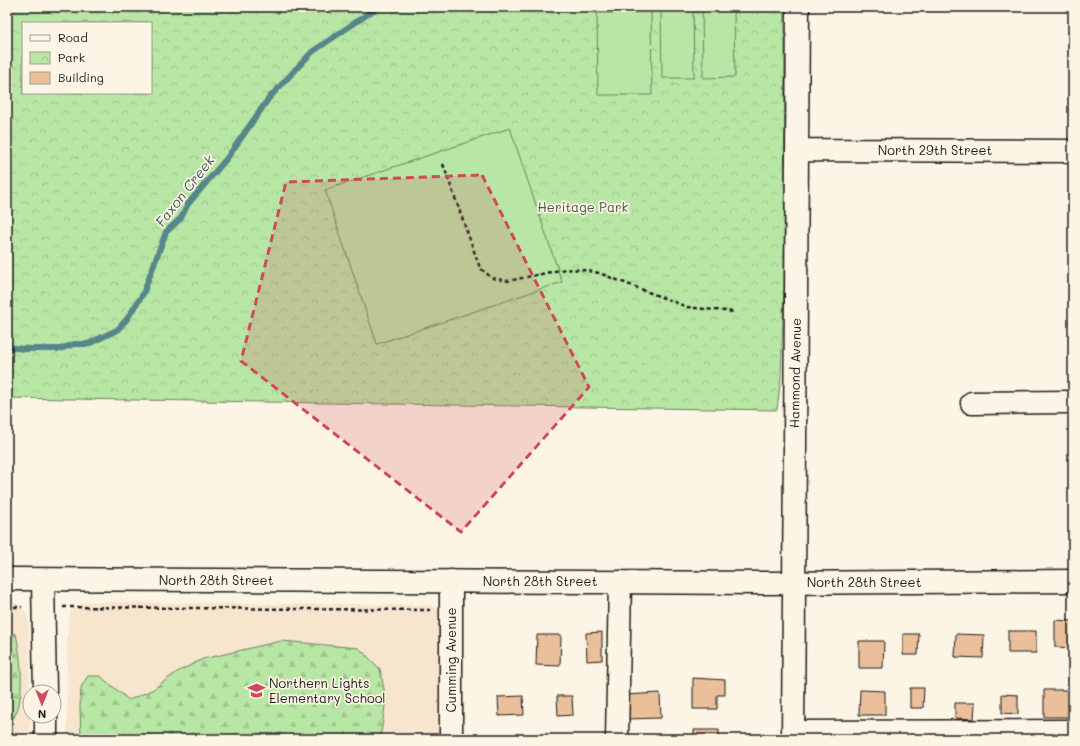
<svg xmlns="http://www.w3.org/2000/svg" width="1080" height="746" viewBox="0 0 1080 746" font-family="Mali,sans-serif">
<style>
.built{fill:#f7e5ce}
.forest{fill:url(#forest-firs);stroke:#6a8160}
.park{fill:url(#park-crowns);stroke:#6a8160;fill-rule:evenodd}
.pitch{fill:#b8e6a4;stroke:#6a8160}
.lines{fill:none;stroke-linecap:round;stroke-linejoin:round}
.stream{stroke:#55868a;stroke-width:6}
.building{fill:#eabf9a;stroke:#1c1c1c}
.minor-casing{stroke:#1c1c1c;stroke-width:25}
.major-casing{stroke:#1c1c1c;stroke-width:25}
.path{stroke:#1c1c1c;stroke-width:2.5;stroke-dasharray:4 3;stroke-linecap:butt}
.minor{stroke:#fcf5e5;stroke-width:22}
.major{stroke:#fcf5e5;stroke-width:22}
.marked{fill:#d1495b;fill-opacity:0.2;stroke:#d1495b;stroke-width:3;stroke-dasharray:8 5;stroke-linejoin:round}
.labels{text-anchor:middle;stroke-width:3.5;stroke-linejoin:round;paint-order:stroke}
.street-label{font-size:13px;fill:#1c1c1c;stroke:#fcf5e5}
.park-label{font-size:13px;fill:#4b5945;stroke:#fcf5e5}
.poi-label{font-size:13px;fill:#1c1c1c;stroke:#fcf5e5;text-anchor:start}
.water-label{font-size:14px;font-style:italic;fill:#3d5a5c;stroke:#fcf5e5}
</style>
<defs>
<pattern id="forest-firs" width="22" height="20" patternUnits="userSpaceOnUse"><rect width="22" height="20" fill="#b8e6a4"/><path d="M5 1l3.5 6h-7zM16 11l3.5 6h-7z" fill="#9ec58d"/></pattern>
<pattern id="park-crowns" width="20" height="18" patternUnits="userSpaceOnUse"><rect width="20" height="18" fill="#b8e6a4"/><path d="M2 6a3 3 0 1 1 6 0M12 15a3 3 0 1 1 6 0" fill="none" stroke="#9ec58d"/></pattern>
</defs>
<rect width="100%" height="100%" fill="#fcf5e5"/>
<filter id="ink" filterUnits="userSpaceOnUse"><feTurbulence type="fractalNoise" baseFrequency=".025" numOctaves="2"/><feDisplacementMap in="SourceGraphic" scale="8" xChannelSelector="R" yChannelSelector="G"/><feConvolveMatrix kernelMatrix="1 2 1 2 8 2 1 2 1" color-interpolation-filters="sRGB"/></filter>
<g filter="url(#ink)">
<path class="built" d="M7 601 16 603 25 611 29 623 30 739H7Z
M89 602 429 605 439 610 443 616 444 739H67V640L69 618 71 611 83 603Z"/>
<path class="forest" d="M7 634H16C21 656 28 711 7 725Z
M281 641 359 648 380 669 386 700 380 739H81L80 706 81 687 88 676H100L129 700 152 690 177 672 203 659Z"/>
<path class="park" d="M7 7H785L784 286 781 377 777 410 7 398ZM23 23H151V93H23Z"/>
<path class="pitch" d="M693 8 694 78H662L661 9Z
M702 8H734L735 77 703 78Z
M651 12 652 95H598L597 13Z
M510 128 562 282 377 344 325 190Z"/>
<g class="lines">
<path class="stream" d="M7 347 24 349H60L74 344H88L117 330 127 319 143 294 166 232 181 218 188 204 227 158 269 98 312 52 378 7"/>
</g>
<path class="building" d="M1055 620 1073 621V648L1055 647Z
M1008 631H1036V653H1008Z
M602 632V660L587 661 586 633Z
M903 634H919L918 655H903Z
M956 634 984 635 983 658 955 657Z
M537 635H561L560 666 536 665Z
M859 641H884L883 668H859Z
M693 678 725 680V695H717V709H693Z
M910 688H924L923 708H910Z
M860 690 885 691V715H859Z
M1044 690H1069V717H1044Z
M660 693 661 718 625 719V695Z
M1002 694 1018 695V714L1002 713Z
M523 696 524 715 499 716 498 697Z
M557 696H572L573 715 558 716Z
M955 703H975L974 719 955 718Z
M694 730H719V739H694Z
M540 737V739H511V738Z"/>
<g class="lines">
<defs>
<path id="minor" d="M798 150 1073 151
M972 403 1073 402
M43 580 45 692
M46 716V739
M793 732 1073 731
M451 739V581
M617 739 620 582
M793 739 798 7"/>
<path id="major" d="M7 579 763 583 1073 581"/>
</defs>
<use href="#minor" class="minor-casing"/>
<use href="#major" class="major-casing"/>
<path class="path" d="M443 164 480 268 492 278 508 281 565 269 582 270 599 273 687 307 734 312
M7 607H22
M63 607 430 610"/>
<use href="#minor" class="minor"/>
<use href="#major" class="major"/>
</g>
</g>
<path class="marked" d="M482 175 589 387 461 532 241 361 286 182Z"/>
<defs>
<symbol id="school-bare" viewBox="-9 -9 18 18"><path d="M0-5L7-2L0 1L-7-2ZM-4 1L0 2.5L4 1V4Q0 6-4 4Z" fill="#d1495b" stroke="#fcf5e5" stroke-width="2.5" paint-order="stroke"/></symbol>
</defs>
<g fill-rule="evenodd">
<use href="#school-bare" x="244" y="678" width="25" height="25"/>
</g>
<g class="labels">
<g class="street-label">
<text x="935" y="155">North 29th Street</text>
<text transform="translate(795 373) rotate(-89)" y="5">Hammond Avenue</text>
<text x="216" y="585">North 28th Street</text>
<text x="540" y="586">North 28th Street</text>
<text x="864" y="587">North 28th Street</text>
<text transform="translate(451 660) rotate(-90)" y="5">Cumming Avenue</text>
</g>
<g class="park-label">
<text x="583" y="212">Heritage Park</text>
</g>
<g class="poi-label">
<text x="269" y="688">Northern Lights<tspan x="269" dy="15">Elementary School</tspan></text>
</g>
<g class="water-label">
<text transform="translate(185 191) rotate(-52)" y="5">Faxon Creek</text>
</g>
</g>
<rect width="1080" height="746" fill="none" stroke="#fcf5e5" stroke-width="24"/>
<rect x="12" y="12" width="1056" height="722" fill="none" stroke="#1c1c1c" stroke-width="1.5" filter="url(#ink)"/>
<rect x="22" y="22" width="130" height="72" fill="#fcf5e5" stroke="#a29e95"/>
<rect x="30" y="35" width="20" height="6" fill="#fcf5e5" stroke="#a29e95"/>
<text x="58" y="42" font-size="12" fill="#1c1c1c">Road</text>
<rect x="30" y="52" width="20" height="12" fill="url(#park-crowns)" stroke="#a29e95"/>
<text x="58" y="62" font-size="12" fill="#1c1c1c">Park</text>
<rect x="30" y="72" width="20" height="12" fill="#eabf9a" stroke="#a29e95"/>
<text x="58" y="82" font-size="12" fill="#1c1c1c">Building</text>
<g transform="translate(42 704) rotate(180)"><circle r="19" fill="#fcf5e5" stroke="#a29e95"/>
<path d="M0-3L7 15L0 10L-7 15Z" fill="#d1495b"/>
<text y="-6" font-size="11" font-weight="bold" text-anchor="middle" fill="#1c1c1c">N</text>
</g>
</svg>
